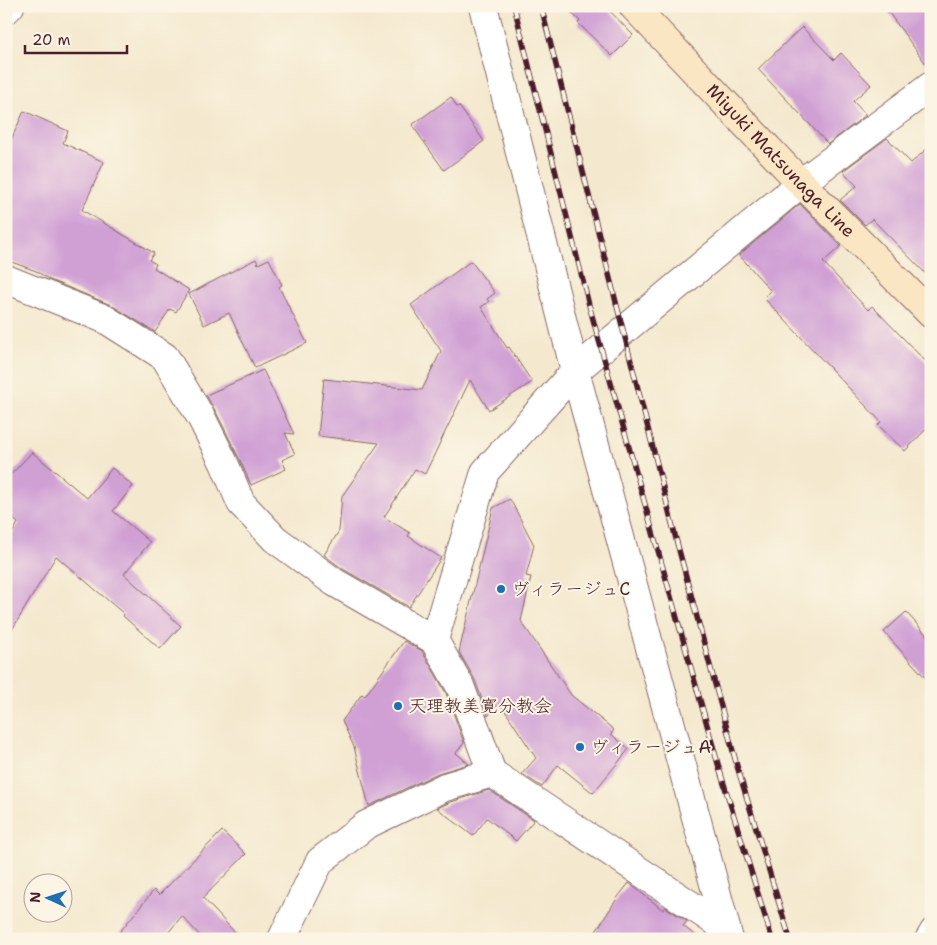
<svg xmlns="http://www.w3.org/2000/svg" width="937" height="945" viewBox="0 0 937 945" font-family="'Shantell Sans','Klee One',sans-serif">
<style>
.building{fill:#d0a0d5}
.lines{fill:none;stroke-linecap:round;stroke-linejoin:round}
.lane-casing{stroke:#866664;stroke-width:22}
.street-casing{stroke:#866664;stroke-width:30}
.secondary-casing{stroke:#866664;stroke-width:30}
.lane{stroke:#fff;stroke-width:20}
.street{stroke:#fff;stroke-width:28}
.secondary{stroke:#fbe6c4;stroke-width:28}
.rail-casing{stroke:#4a1f2b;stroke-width:5.5}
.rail{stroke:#fcf5e5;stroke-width:4;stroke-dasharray:11;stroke-linecap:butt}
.poi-dot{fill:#1f6fb2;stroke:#fcf5e5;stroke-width:2}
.labels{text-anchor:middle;stroke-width:4;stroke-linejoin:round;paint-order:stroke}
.street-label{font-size:18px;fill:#4a1f2b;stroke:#fcf5e5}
.poi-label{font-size:18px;fill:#4a1f2b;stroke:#fcf5e5;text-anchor:start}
</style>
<rect width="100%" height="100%" fill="#fcf5e5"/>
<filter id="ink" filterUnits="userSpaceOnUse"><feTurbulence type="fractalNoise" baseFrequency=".02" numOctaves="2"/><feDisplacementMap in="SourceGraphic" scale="10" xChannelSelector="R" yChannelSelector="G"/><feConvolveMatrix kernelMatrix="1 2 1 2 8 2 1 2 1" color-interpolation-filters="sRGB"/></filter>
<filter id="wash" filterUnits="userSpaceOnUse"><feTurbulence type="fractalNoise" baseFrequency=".0096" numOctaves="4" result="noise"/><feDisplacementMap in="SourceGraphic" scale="20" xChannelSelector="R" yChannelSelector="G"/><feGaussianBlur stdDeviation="1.12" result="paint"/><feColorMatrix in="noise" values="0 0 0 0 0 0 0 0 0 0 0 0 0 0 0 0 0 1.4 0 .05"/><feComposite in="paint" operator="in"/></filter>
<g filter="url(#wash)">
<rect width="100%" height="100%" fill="#f4e9cf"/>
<g id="blocks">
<path class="building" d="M564 6H605L633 35 612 56 578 23 580 21Z
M884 6H931V71Z
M802 27 834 60 841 53 871 85 853 101 866 115 828 144 758 69Z
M451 97 457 107 459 106 484 141 444 170 412 125Z
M24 111 68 131 63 143 104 162 82 210 154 253 149 260 156 264 154 268 189 290 176 312 170 309 155 332 111 305 50 280 36 271 6 260V151Z
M887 138 911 163 931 145V279L872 219 865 225 840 200 857 186 843 171Z
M800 204 841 246 823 262 868 310 872 306 931 367V424L905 451 878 425 881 422 764 298 771 291 739 255Z
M256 259 258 264 269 259 282 285 279 287 307 343 255 368 229 313 204 325 189 294Z
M471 261 495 293 487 299 489 302 481 307 507 348 509 347 532 382 489 410 470 380 425 474 415 469 384 517 410 533 408 536 441 558 409 607 343 569 324 555 339 531 342 496 379 443 318 436 324 379 422 390 441 351 411 305Z
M263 370 294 434 285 433 295 454 282 460 286 469 251 485 238 456 216 412 206 395Z
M32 452 87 498 112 468 133 486 113 511 150 542 124 574 181 626 160 649 123 616 124 614 56 556 6 640V544L18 523 6 513V480Z
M510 499 534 545 526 576 531 577 521 621 571 695 614 730 611 734 629 749 593 793 558 765 542 787 522 774 536 758 500 703 488 716 475 680 459 652 493 508Z
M906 612 931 640V684L884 632Z
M404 641 422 651 446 693 464 743 456 753 469 764 438 773 369 806 354 747 342 721 362 694 365 696Z
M489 790 534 820 516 841 487 818 473 836 437 808 451 802Z
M222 831 246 854 203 898 241 939H203L182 916 163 939H114L154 890 159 895Z
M629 883 663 910 665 907 687 921 683 926 700 939H591L618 897Z"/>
</g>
</g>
<g filter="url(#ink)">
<use href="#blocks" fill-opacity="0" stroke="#866664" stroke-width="1"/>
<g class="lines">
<defs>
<path id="lane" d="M925 939 931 929"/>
<path id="street" d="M483 6 575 371 729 939
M6 10 10 6
M6 279 105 319 165 357 202 419 224 463 241 503 275 539 334 582 434 640 460 686 492 773 445 787 366 825 320 861 282 939
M434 640 485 472 575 371 801 183 931 86
M492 773 725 928"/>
<g id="secondary">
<path id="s1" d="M633 6 801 183 931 314"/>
</g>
</defs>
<use href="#lane" class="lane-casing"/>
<use href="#street" class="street-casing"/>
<use href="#secondary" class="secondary-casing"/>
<use href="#lane" class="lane"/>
<use href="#street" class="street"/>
<use href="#secondary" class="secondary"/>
<defs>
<path id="rail" d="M514 6 589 305 720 771 772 939
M541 6 676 539 737 766 790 939"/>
</defs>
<use href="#rail" class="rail-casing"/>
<use href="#rail" class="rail"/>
</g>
</g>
<g class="poi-dot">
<circle cx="501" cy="589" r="5"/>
<circle cx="398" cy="706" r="5"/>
<circle cx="580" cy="747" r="5"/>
</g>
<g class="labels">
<g class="street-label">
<text dy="6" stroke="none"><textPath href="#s1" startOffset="214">Miyuki Matsunaga Line</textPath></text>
</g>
<g class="poi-label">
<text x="511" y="595">ヴィラージュC</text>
<text x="408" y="712">天理教美寛分教会</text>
<text x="590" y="753">ヴィラージュA</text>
</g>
</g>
<rect width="937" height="945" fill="none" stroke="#fcf5e5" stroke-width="25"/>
<g transform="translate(48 898) rotate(273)"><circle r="24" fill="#fcf5e5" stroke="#b59f9b"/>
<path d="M0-4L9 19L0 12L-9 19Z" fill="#1f6fb2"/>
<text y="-8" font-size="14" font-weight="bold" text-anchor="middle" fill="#4a1f2b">N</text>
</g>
<path d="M25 45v8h102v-8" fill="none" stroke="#4a1f2b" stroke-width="2.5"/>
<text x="32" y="45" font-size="15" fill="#4a1f2b" stroke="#fcf5e5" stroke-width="4" paint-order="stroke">20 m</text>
</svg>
